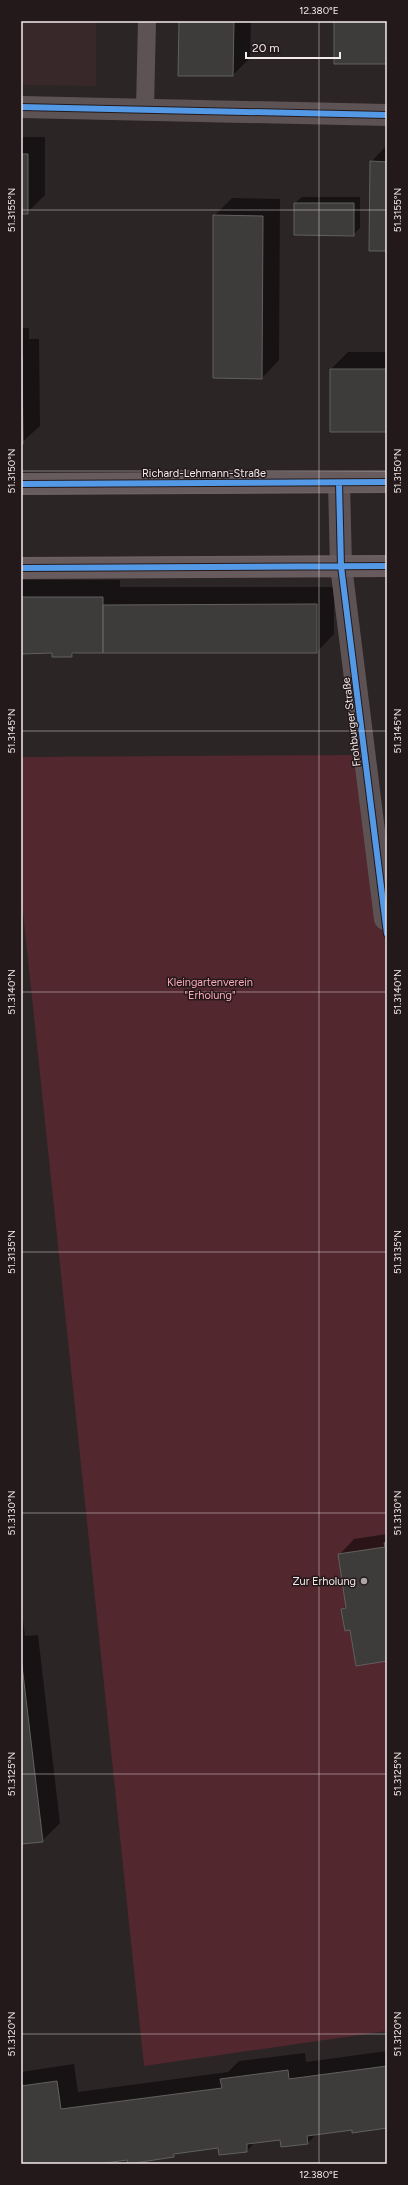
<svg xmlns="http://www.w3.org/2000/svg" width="408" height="2185" viewBox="0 0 408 2185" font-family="Figtree,sans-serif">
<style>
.built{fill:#39282a}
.green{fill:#52272e}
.shadow{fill:#0007}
.building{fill:#3d3c3a;stroke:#60605e}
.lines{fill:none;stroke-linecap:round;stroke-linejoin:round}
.lane{stroke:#5d5354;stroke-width:18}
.street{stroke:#5d5354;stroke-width:22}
.primary{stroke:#685b5d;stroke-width:22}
.tram{stroke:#6c6365;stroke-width:1}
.cycleway-casing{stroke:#24191a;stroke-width:8}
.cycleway{stroke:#5399e6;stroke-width:6}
.ticks{fill:none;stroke:#f3eaeb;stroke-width:1;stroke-opacity:0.45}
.poi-dot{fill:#ada5a6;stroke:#24191a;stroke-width:1.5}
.labels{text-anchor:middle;stroke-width:3;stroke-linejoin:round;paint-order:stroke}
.street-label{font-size:11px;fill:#f3eaeb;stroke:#24191a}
.park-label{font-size:11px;fill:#fca9b4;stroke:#24191a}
.poi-label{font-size:11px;fill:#f3eaeb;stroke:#24191a;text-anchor:end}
.neatline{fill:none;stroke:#f3eaeb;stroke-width:1.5}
.ticks-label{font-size:10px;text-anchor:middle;fill:#f3eaeb}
</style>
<rect width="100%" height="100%" fill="#2b2526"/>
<path class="built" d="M21 21H96V86L21 85Z"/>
<path class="green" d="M354 755 387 918V2031L144 2066 21 893V757Z"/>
<path class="shadow" d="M180 21H251L250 58 233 75Z
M21 137H45V195L27 213H21Z
M387 145V250L371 162Z
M302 197H360V228L353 235 295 203Z
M232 198 280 199 279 360 262 378 214 216Z
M21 328H29V339H39L40 426 21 443Z
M348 352H387V431L331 369Z
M21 580H120V587H334V634L317 652H76L72 656 53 652 21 653Z
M387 1534V1660L351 1629 342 1609 347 1605 339 1555 354 1539Z
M21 1604 25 1636 38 1635 60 1823 42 1841 21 1843Z
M387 2051V2127L353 2129 316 2134 308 2143 281 2138 255 2142 247 2151 219 2147 178 2152 174 2156 128 2159 90 2164H21V2072L74 2064 78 2092 228 2072 239 2061 305 2053 306 2062Z"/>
<path class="building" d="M179 21H234L233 76H178Z
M334 21H387V64H334Z
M21 154H28V214H21Z
M370 161 387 162V251H369Z
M294 203H354V236L294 235Z
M213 215 263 216 262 379 213 378Z
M21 356H22L23 444H21Z
M330 369H387V432H330Z
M21 597H103V653H72V657H52V653L21 654Z
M317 604V653H103V605Z
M387 1542V1661L356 1666 350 1630 345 1631 341 1609 346 1608 338 1554 385 1547 384 1543Z
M21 1657 43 1842 21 1844Z
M387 2066V2128L352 2133V2130L307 2136 308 2144 281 2147 280 2140 247 2144V2152L219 2155 218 2148 174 2154V2157L128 2164 127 2160 97 2164H21V2086L57 2081 61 2109 222 2088 220 2079 288 2070 289 2079Z"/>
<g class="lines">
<path class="lane" d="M145 108 147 21"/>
<path class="street" d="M21 107 387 115
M339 483 341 566 385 919"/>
<path class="primary" d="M21 484 387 482
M21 568 387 566"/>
<path class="tram" d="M21 494 387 492
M21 558 387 556"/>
<defs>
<path id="cycleway" d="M21 107 387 115
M339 483 341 566 387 934
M21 484 387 482
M21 568 387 566"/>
</defs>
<use href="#cycleway" class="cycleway-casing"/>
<use href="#cycleway" class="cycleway"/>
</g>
<path class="ticks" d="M319 21V2164M21 210H387M21 471H387M21 731H387M21 992H387M21 1252H387M21 1513H387M21 1774H387M21 2034H387"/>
<circle class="poi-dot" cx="364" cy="1581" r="4"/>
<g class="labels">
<g class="street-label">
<text x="204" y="477">Richard-Lehmann-Straße</text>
<text transform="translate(351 722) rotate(-97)" y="4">Frohburger Straße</text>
</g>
<g class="park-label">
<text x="210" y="986">Kleingartenverein<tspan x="210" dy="13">"Erholung"</tspan></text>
</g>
<g class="poi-label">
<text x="356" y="1585">Zur Erholung</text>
</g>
</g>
<rect width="408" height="2185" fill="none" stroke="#24191a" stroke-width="44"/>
<path d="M246 52v6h94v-6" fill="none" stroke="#f3eaeb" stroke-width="2"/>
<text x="252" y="52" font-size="12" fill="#f3eaeb" stroke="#24191a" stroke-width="3" paint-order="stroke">20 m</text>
<rect x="22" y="22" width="364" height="2141" class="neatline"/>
<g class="ticks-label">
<text x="319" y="14">12.380°E</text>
<text transform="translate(11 210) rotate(-90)" y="4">51.3155°N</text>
<text transform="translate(397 210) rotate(-90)" y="4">51.3155°N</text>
<text transform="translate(11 471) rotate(-90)" y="4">51.3150°N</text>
<text transform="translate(397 471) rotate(-90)" y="4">51.3150°N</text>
<text transform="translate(11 731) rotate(-90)" y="4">51.3145°N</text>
<text transform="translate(397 731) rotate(-90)" y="4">51.3145°N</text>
<text transform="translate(11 992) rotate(-90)" y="4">51.3140°N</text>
<text transform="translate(397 992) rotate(-90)" y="4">51.3140°N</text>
<text transform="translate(11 1252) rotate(-90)" y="4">51.3135°N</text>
<text transform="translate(397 1252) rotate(-90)" y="4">51.3135°N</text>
<text transform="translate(11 1513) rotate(-90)" y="4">51.3130°N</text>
<text transform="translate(397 1513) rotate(-90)" y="4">51.3130°N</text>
<text transform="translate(11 1774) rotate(-90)" y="4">51.3125°N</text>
<text transform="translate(397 1774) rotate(-90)" y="4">51.3125°N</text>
<text transform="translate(11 2034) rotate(-90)" y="4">51.3120°N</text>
<text transform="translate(397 2034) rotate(-90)" y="4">51.3120°N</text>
<text x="319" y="2178">12.380°E</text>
</g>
</svg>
